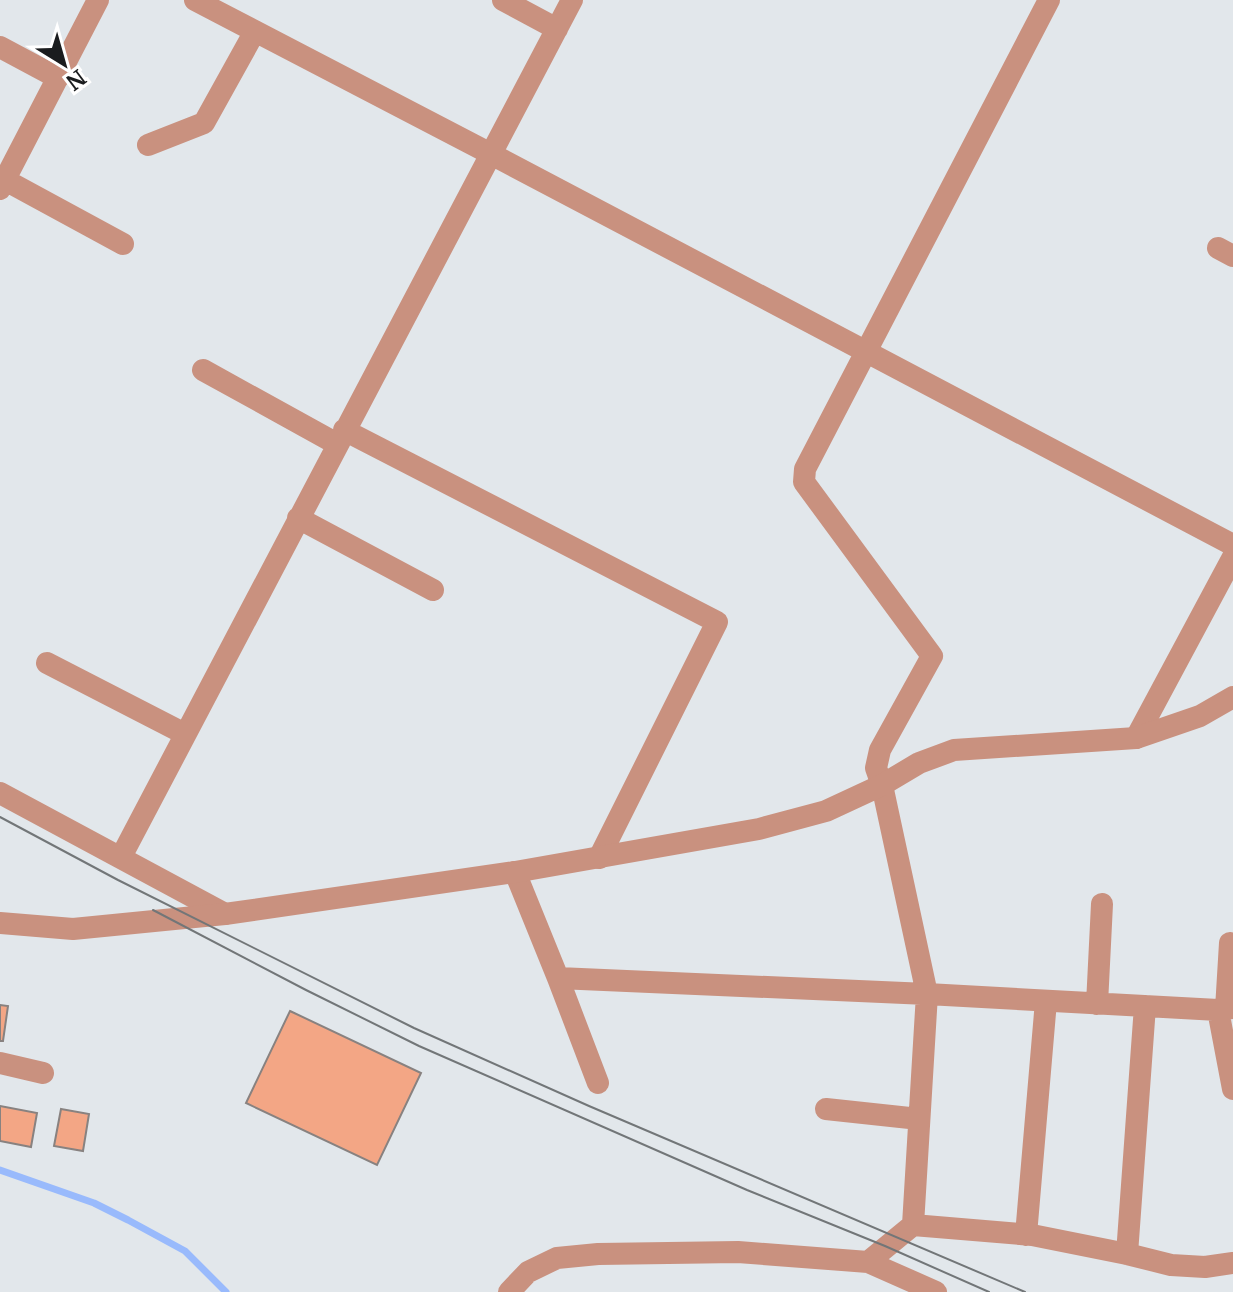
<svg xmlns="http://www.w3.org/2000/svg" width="1233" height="1292" viewBox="0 0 1233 1292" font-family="Merriweather,serif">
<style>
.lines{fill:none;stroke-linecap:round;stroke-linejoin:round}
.stream{stroke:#99bafc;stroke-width:7}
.building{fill:#f3a685;stroke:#888280;stroke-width:2}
.minor{stroke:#c9917f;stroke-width:22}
.tertiary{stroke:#c9917f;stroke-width:22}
.tram{stroke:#727678;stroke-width:2}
</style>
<rect width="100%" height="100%" fill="#e2e7eb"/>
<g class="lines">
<path class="stream" d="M0 1170 94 1203 128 1220 185 1251 226 1292"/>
</g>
<path class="building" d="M0 1005 8 1006 3 1041H0Z
M290 1011 421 1073 377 1165 246 1103Z
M0 1106 37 1113 31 1147 0 1141Z
M61 1109 89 1114 83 1151 54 1146Z"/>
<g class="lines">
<path class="minor" d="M195 0 491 154 1233 545
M503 0 557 29
M0 47 58 78
M148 145 204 123 255 31
M5 180 123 244
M0 189 98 0
M1218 248 1233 256
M203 370 337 444
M344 430 717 622 599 858
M298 518 433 590
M47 663 185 734
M1136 738 1233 557
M0 793 225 914
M121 857 572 0
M515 872 558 978 598 1083
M558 978 927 994 1218 1010 1233 1008
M1097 1004 1102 904
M1226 1009 1230 943
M1218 1010 1233 1089
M0 1063 43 1073
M826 1109 919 1119
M913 1225 927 994 882 785 876 768 880 750 932 656 804 482 805 469 1049 0
M1026 1235 1046 1001
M1127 1254 1145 1006
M868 1262 913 1225 1032 1235 1127 1254 1171 1265 1205 1267 1233 1263
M509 1292 528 1272 557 1258 598 1254 738 1252 868 1262 936 1292"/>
<path class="tertiary" d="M0 923 73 929 225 914 515 872 759 829 826 811 882 785 919 763 954 750 1136 738 1200 716 1233 697"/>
<path class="tram" d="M0 817 118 880 414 1028 589 1106 1025 1292
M153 910 306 990 419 1046 747 1190 885 1246 989 1292"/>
</g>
<g transform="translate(64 64) rotate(143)" stroke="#ffffff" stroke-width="6" paint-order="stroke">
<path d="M0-6L14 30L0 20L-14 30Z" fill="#1a1c1e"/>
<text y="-12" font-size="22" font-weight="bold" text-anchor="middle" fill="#1a1c1e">N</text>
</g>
</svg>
